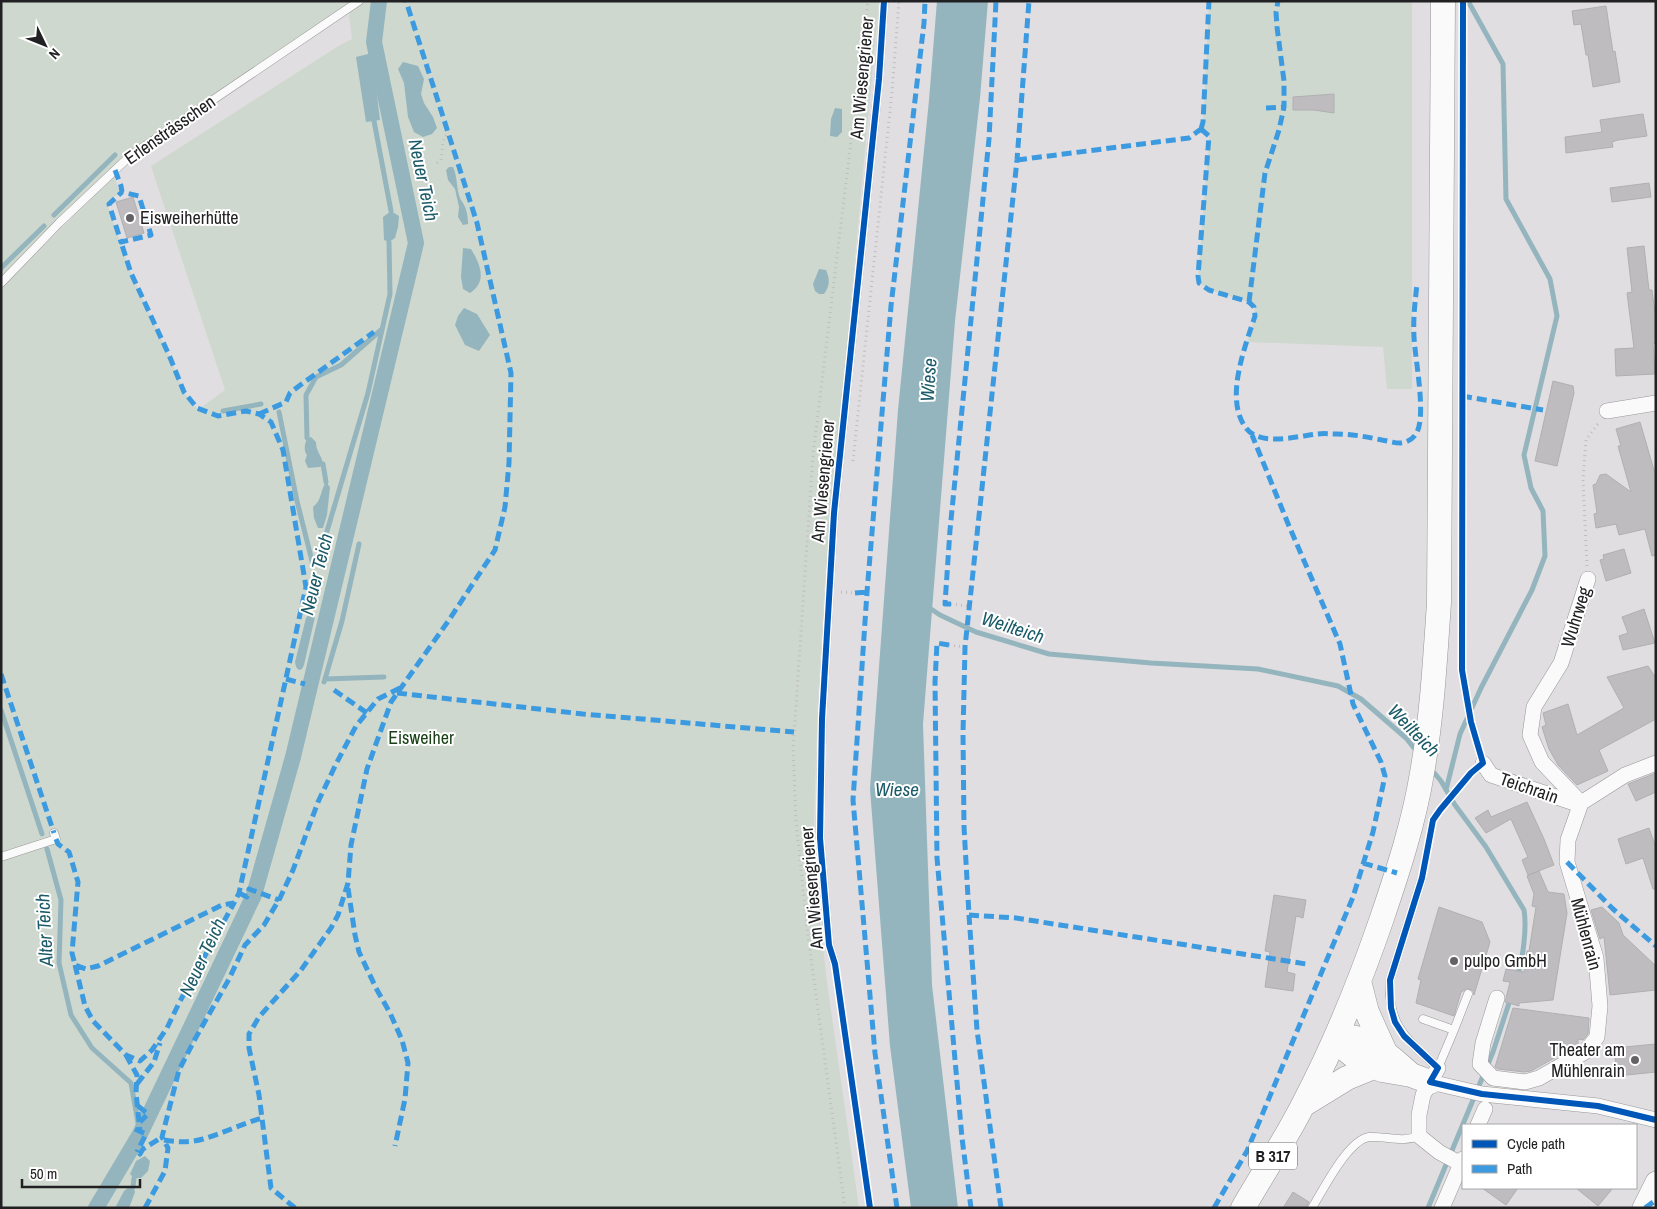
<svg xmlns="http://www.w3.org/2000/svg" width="1657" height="1209" viewBox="0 0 1657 1209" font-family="'Archivo Narrow',sans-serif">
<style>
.green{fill:#cfd8ce;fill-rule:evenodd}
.water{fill:#94b5bd}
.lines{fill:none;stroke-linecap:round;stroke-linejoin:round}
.stream{stroke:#94b5bd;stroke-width:5}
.canal{stroke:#94b5bd;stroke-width:16}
.building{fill:#bebcbe;stroke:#b0afb1}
.lane-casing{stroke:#989699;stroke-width:9}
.street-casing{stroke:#989699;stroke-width:16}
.secondary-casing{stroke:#989699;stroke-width:22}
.primary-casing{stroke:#989699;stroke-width:25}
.path{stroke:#bebdbf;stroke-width:3;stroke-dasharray:1 4;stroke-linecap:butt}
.lane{stroke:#fafafa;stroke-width:8}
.street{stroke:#fafafa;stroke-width:15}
.secondary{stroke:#fafafa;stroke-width:21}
.primary{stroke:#fafafa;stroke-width:24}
.quiet{stroke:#3c9be0;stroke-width:5;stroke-dasharray:10 5;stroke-linecap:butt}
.cycleway-casing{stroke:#fff;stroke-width:9}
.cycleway{stroke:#0057b8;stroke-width:6}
.poi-dot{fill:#646265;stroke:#fff;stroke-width:2}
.labels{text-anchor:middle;stroke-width:4;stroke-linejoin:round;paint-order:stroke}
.shield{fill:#fff;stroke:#646364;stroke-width:1}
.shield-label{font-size:16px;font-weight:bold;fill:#212022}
.street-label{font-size:18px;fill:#212022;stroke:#fff}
.poi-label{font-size:18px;fill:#212022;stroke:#fff;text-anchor:start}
.park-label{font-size:18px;fill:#194016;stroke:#fff}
.water-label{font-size:19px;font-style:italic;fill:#1b5a68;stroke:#fff}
</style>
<rect width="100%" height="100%" fill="#e0dee1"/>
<path class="green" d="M1 1H879L825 580 818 700 814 820 818 903 827 982 859 1208H1V288L100 190 56 230 1 285ZM350 11 349 16 352 39 340 45 151 166 225 390 199 409 197 408 184 392 169 355 131 273 107 204 120 192 114 177 132 160Z
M1209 1H1412V389H1387L1383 347 1247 342 1255 316 1254 307 1249 302 1209 290 1199 283 1198 276 1209 136 1201 129 1203 122Z"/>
<path class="water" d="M937 1H988L980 98 955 321 923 724 932 985 958 1208H911L890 1046 870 789 898 410 929 100Z
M372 53 380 120 366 122 356 57Z
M403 62 418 66 424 79 421 94 424 103 433 117 437 128 432 134 423 137 414 132 408 117 404 83 398 69Z
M835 108 842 109V132L837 137 830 136 831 119Z
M449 167H453C458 178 456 188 460 198 461 201 463 202 464 205 467 210 468 218 468 224L463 225 458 217 459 207 455 189 448 180 446 170Z
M391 211 399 216 398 227 395 238 389 242 384 240 383 217Z
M463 248 471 249C480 264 488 281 470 293L463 289 461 277Z
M819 269 826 270C830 279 830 286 824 294H819L815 291 813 284Z
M464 308 477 314 490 335 479 351 465 345 455 325 458 316Z
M311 437 316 442C316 452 322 455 323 464L320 467 308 468 305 461 307 455C303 450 305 444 307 438Z
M326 482 330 487 327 515 323 528H318L314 518 313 507C322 500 320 491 326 482Z
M309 614H312L315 617 304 665 302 669 299 670 296 667 295 662 306 618Z
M145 1156 150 1161 148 1171 141 1178H134L130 1174 136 1161Z
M130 1186 134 1189 135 1192 129 1208H115L124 1191Z"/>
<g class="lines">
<path class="stream" d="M372 53 375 44
M374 121 391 211
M54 215 115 155
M1 268 44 226
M223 411 261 404
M279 412 297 501 313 565
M307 438 306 395 316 377 341 365 381 330
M323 464 326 482
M322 548 368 393 390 294 389 242
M928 607 940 615 976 632 1049 654 1151 663 1258 669 1338 686 1361 699 1406 738 1418 753
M325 679 342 621 359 544
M324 682 325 679 384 677
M1 710 42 834
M1431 769 1441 781 1455 805 1486 847 1524 910C1527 928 1523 959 1517 977
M1446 790 1460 734 1481 688 1532 590 1545 556 1543 511 1531 488 1524 455 1557 316 1550 279 1506 199 1503 64 1468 1
M47 849 61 900 59 963 71 1015 92 1048 131 1083 140 1134
M133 1187 134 1178
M1428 1208 1493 1052 1511 997"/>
<path class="canal" d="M96 1208 140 1134 254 895 293 757 416 243 374 42 379 1"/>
</g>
<path class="building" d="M1606 6 1613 52 1615 51 1620 82 1593 87 1588 55H1586L1581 24 1574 25 1572 11Z
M1334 94V113L1314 110H1293V97Z
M1643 114 1647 136 1618 140 1612 142 1613 147 1566 153 1565 137 1602 132 1600 120Z
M1649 183 1651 197 1612 202 1610 188Z
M133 197 144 233 127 238 116 202Z
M1644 246 1649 290H1652L1656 321V343L1653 344 1655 374 1616 376 1615 349 1634 348 1627 293 1632 292 1627 248Z
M1553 381 1573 386 1574 393 1557 466 1535 461Z
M1640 422 1656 477V555L1652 556 1645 529 1619 535 1616 524 1596 528 1594 514 1597 513 1593 485 1596 484 1600 475 1606 474 1631 492 1618 446H1621L1616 429Z
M1624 549 1631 573 1606 581 1600 560 1604 559 1603 555Z
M1644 609 1655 643 1623 650 1619 636 1628 633 1622 617Z
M1648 666 1656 678V719L1599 750 1608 771 1577 785 1558 765 1549 749 1542 727 1546 725 1543 713 1568 704 1577 735 1624 708 1607 677Z
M1656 773V792L1636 801 1628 784Z
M1527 802 1544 839 1554 865 1528 875 1522 860 1528 857 1511 819 1486 833 1475 818 1488 810 1491 817Z
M1649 828 1656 848V889H1653L1643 858 1626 864 1618 839Z
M1539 871 1548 892 1564 894 1567 913 1553 1000 1519 1003V1006L1505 1002 1510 982 1503 981 1506 969 1524 972 1527 951H1529L1536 907 1532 906 1534 894 1527 876Z
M1274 895 1306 900 1303 918 1296 916 1287 972 1295 974 1293 991 1265 987 1270 952 1265 951Z
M1439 907 1482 922 1490 942 1474 995 1473 991 1470 989H1467L1461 992 1454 1016 1416 1003 1421 980 1418 979Z
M1602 907 1619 923 1623 935 1656 966V990L1610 995 1604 937 1600 939 1591 910Z
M1513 1008 1589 1018 1588 1034 1583 1040 1578 1039V1045L1531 1071 1524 1072 1498 1069 1495 1067Z
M1656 1044V1072L1617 1076 1614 1048Z
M1482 1188H1518L1506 1205Z
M1576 1188H1613L1598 1206Z
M1293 1192 1309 1202 1306 1208H1283Z"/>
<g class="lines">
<defs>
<path id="lane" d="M1 283 59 223 130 156 359 1
M1 857 56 839 54 833
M1422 878 1390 980C1387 1026 1407 1039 1438 1068L1454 1030 1423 1019
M835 964 829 945 820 838 822 719 834 513 879 79 884 1
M1454 1030 1468 994
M1312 1208C1323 1190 1348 1140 1369 1137 1387 1136 1401 1143 1419 1136"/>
<path id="street" d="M1607 411 1656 403
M1483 763 1491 775 1580 805
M1581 803 1542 762 1530 735 1534 707 1561 663 1588 579
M1497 998 1483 1043 1480 1064 1493 1078 1525 1082 1539 1078 1585 1052 1597 1037 1600 1006 1596 958 1567 862 1568 840 1581 803 1625 775 1656 763
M1438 1068 1423 1095 1419 1115V1136L1439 1152 1461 1164
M1430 1082 1482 1094 1598 1106 1656 1120
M1478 1125 1485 1109
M1442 1208 1463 1159"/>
<path id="secondary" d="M1643 1208 1656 1182"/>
<path id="primary" d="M1359 981 1367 1012 1385 1052
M1337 1035 1346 1050 1356 1058 1382 1070 1411 1075 1430 1082
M1337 1035C1371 1037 1385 1052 1410 1074
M1303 1105 1347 1078 1374 1067
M1243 1208C1263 1173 1286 1139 1304 1103 1335 1044 1360 982 1382 918 1398 871 1414 822 1422 773 1432 717 1435 660 1439 603L1443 1"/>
</defs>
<use href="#lane" class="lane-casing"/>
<use href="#street" class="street-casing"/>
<use href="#secondary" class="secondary-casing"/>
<use href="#primary" class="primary-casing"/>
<path class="path" d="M437 163 441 160 443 141 448 131
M853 461 892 92 899 1
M1587 566 1583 480 1586 440 1599 422
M841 592 855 593
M951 604 968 606
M949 645 965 647
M845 1208 808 936 796 821 793 750 813 455 868 1"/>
<use href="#lane" class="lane"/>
<use href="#street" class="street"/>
<use href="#secondary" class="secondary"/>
<use href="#primary" class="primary"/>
<path class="quiet" d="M1266 108 1284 107
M1201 129 1209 136 1198 276 1199 283 1209 290 1249 302 1254 307 1255 316C1245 347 1224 399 1246 428 1260 447 1297 436 1318 434 1324 433 1330 434 1337 434 1352 434 1367 437 1382 440 1388 441 1394 443 1400 443 1406 443 1413 439 1416 434 1427 417 1415 359 1414 337 1413 319 1415 302 1417 284
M1201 129 1203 122 1209 1
M1017 160 1189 138 1201 129
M115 170 121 186 122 192 139 196 151 235 121 242 109 204 122 192
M1249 302 1265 173 1279 130 1284 107V81L1277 27 1276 12 1278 1
M1462 396 1543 410
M259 414 286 402 290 393 299 386 374 332
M855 593 867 592
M951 604H945L950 530 989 139 996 1
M949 645 937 643 935 682 937 858 962 1138 971 1208
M1 674 54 833
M286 679 305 684
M334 690 367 713
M397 693 583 714 794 732
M56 839 58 844 69 852 78 882 72 953 75 965 86 969 98 966 222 905 234 903 239 893 306 587 283 450 271 422 259 414 246 411 218 416 197 408 184 392 169 355 131 273 121 242
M1567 862 1613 909 1656 946
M1363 863 1397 873
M348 888 355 935 359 952 376 988 390 1013 402 1040 408 1063 405 1099 395 1146
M239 893 247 897 249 889 279 900
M969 915 1016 918 1306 964
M75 965 85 1006 93 1021 126 1055 140 1061 152 1050 167 1028 179 1003 234 903
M126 1055 137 1075 136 1093 140 1131
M137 1084 154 1062 160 1043
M138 1106 148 1114 140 1122
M135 1129 146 1134 137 1152
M164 1140C176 1142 190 1143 203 1139 223 1133 242 1124 262 1118
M139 1153 140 1154 143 1149 162 1137
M145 1208 165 1171 168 1148 162 1137 179 1070 195 1039 229 979 245 945 264 925 280 898 293 870 318 802 336 764 356 726 378 699 400 688
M295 1208 271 1188 259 1095 249 1048V1034L259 1017 301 970 331 928 338 915 348 883 351 845 367 769 391 702 449 620 495 550 505 507 509 463 511 373 477 223 406 1
M897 1208 875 1053 853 800 867 592 891 306 924 23 925 1
M1001 1208 977 1030 969 915 964 827 963 734 965 647 1017 160 1029 1
M1214 1208 1247 1151 1353 897 1373 832 1385 776 1381 762 1353 704 1340 644 1289 526 1252 435
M1645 1208 1656 1200"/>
<defs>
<path id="cycleway" d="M1463 1 1462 670 1471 722 1483 763 1471 773 1440 810 1433 820 1422 878 1390 980 1391 1008 1395 1022 1404 1036 1438 1068 1430 1082 1482 1094 1598 1106 1656 1120
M870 1208 835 964 829 945 820 838 822 719 834 513 879 79 884 1"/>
</defs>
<use href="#cycleway" class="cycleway-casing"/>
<use href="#cycleway" class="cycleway"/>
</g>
<g class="poi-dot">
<circle cx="130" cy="218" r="5"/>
<circle cx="1454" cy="961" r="5"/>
<circle cx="1635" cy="1060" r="5"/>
</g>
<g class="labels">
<rect class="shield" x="1249" y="1142.5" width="48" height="27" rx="4"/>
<g class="shield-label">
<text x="1273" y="1162">B 317</text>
</g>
<g class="street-label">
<text transform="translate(862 78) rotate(-85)" y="6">Am Wiesengriener</text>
<text transform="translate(170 130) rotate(-35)" y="6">Erlensträsschen</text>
<text transform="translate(823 481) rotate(-85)" y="6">Am Wiesengriener</text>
<text transform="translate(1576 617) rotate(-73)" y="6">Wuhrweg</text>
<text transform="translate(1529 788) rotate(19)" y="6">Teichrain</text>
<text transform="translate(812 888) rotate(-95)" y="6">Am Wiesengriener</text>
<text transform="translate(1586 934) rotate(75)" y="6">Mühlenrain</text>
</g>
<g class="poi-label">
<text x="140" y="224">Eisweiherhütte</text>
<text x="1464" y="967">pulpo GmbH</text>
<text x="1625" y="1056" text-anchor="end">Theater am<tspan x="1625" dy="21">Mühlenrain</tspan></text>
</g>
<g class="park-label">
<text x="421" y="744">Eisweiher</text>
</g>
<g class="water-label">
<text transform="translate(424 180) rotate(78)" y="7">Neuer Teich</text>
<text transform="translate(928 380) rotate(-86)" y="7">Wiese</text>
<text transform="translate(316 574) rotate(-76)" y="7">Neuer Teich</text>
<text transform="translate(1013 627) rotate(18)" y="7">Weilteich</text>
<text transform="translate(1414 730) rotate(46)" y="7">Weilteich</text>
<text x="897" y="796">Wiese</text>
<text transform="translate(44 930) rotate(-93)" y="7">Alter Teich</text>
<text transform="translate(202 957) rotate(-65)" y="7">Neuer Teich</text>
</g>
</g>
<rect width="1657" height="1209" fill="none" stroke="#212022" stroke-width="5"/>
<rect x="1462" y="1124" width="175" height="65" fill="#ffffff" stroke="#a6a6a7"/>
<rect x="1472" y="1140" width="25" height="8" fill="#0057b8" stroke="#a6a6a7"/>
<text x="1507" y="1149" font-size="15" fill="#212022">Cycle path</text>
<rect x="1472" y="1165" width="25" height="8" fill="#3c9be0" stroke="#a6a6a7"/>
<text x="1507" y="1174" font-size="15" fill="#212022">Path</text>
<g transform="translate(45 45) rotate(133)" stroke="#ffffff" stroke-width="4" paint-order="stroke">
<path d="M0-4L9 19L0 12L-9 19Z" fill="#212022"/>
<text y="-8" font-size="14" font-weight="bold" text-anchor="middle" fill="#212022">N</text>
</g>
<path d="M22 1179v8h118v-8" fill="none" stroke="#212022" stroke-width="2.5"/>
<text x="30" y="1179" font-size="15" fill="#212022" stroke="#ffffff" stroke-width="4" paint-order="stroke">50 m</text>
</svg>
